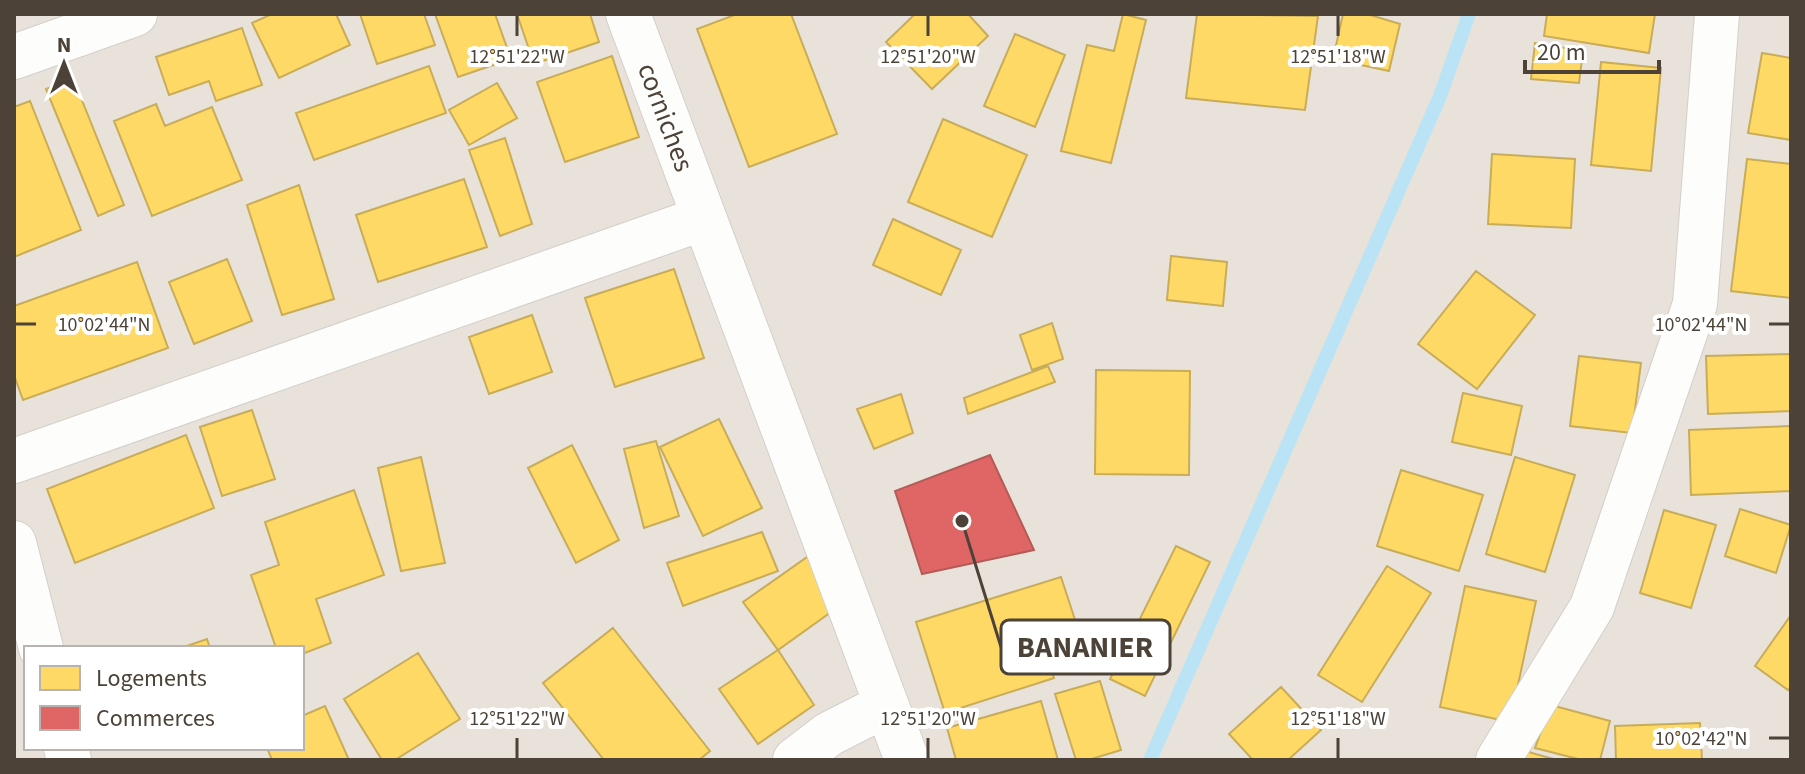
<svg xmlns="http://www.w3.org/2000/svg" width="1805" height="774" viewBox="0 0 1805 774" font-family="'Source Sans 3',sans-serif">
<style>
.residential{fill:#e8e2da;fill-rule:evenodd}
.homes{fill:#ffd966;stroke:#c9ac58;stroke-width:2}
.shops{fill:#e06666;stroke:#b45b58;stroke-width:2}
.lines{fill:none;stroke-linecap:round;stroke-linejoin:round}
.stream{stroke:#bae3f5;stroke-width:14}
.minor-casing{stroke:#d2cfca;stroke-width:46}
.tertiary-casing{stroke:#d2cfca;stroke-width:46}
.minor{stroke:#fdfdfc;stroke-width:44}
.tertiary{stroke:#fdfdfc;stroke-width:44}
.ticks{fill:none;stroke:#4c4237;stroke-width:3}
.labels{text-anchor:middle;stroke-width:8;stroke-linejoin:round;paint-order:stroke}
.street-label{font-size:28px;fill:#4c4237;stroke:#fff}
.ticks-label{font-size:20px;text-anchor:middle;fill:#4c4237;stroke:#fff;stroke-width:8;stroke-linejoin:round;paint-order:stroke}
.leader{fill:none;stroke:#4c4237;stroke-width:3}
.callout-dot{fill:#4c4237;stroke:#fff;stroke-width:3}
.callout{fill:#fff;stroke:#4c4237;stroke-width:3}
.callout-label{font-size:30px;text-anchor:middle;font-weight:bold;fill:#4c4237}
</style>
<rect width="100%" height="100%" fill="#f4f1ed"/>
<path class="residential" d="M14 14H1791V760H14ZM26 648H302V748H26Z"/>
<path class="homes" d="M272 14H336L350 45 279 78 252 23Z
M360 14H424L435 45 377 64Z
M435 14H495L511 59 458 77Z
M517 14H590L599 42 534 64Z
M737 14H791L837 134 749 167 697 29Z
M915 14H968L988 36 932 89 886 42Z
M1123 14 1146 20 1111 163 1061 151 1087 45 1114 51Z
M1197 14 1318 16 1305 110 1186 98Z
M1343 14H1367L1400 24 1389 71 1333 59Z
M1547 14H1655L1649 53 1544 36Z
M242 28 262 85 216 101 209 81 169 95 156 57Z
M1015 34 1065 55 1035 127 984 106Z
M1535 43 1583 51 1579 83 1531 79Z
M1762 53 1791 58V140L1748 133Z
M612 56 639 137 565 162 537 82Z
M1601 62 1661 68 1651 171 1591 165Z
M429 66 446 113 314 160 296 113Z
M73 78 124 205 98 216 46 89Z
M497 83 517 118 469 145 449 110Z
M30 101 81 230 14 257V107Z
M156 104 165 126 212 107 242 180 152 216 114 121Z
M943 119 1027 155 992 237 908 202Z
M505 138 532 224 500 236 469 150Z
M1492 154 1575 159 1571 228 1488 224Z
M1747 159 1791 164V298L1731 291Z
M464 179 487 247 378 282 356 215Z
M299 185 334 299 282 315 247 205Z
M893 219 961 250 941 295 873 265Z
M1171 256 1227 262 1223 306 1167 300Z
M227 259 252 321 194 344 169 282Z
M137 262 168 348 23 400 14 375V306Z
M674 269 704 358 615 387 585 298Z
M1476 271 1535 315 1477 389 1418 344Z
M532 315 552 372 489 394 469 337Z
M1052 323 1063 359 1032 370 1020 335Z
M1791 354V411L1708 414 1706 356Z
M1579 356 1641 363 1632 433 1570 426Z
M1048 366 1055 382 968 414 964 398Z
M1096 370 1190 371 1189 475 1095 474Z
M1463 393 1522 406 1511 455 1452 442Z
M901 394 913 433 874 449 857 409Z
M252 410 275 479 222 496 200 427Z
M719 419 762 508 703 536 660 447Z
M1790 426 1791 491 1691 495 1689 430Z
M186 435 214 508 75 563 47 489Z
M656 441 679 516 644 528 624 449Z
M572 445 619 540 576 563 528 468Z
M421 457 445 563 401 571 378 468Z
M1515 457 1575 475 1545 572 1486 554Z
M1401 470 1483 495 1459 571 1377 546Z
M354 490 384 575 316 599 331 643 302 654V648H276L251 575 279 565 265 522Z
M1740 509 1791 525 1776 573 1725 556Z
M1664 510 1716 525 1691 608 1640 593Z
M762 532 778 571 683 606 667 563Z
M1176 546 1210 562 1145 696 1110 679Z
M810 555 845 602 778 650 743 602Z
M1387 566 1431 593 1362 702 1318 675Z
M1061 577 1080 635 1043 647 1054 678 945 713 916 622Z
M1465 586 1536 601 1510 722 1440 707Z
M1791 615V686L1788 690 1755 666Z
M613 628 710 751 699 760H604L543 683Z
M207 639 210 648H181Z
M778 650 814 705 758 744 719 689Z
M418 653 460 719 395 760H382L344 699Z
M1100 681 1121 750 1088 760H1076L1055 694Z
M1281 687 1321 730 1288 760H1253L1229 734Z
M1041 701 1058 760H956L947 728Z
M1551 705 1610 721 1600 760H1582L1535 748Z
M325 706 349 760H272L267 748H302V716Z
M1700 723 1702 760H1616L1615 726Z
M1525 751 1557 760H1523Z"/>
<path class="shops" d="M990 455 1034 550 922 574 895 491Z"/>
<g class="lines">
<path class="stream" d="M1150 760 1440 96 1469 14"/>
<defs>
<path id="minor" d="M14 57 135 14
M14 543 41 648
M66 748 69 760
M795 760 829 734 886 705
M1498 760 1592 607 1695 304 1717 14"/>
<g id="tertiary">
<path id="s1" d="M628 14 907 760"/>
<path d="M14 461 704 218"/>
</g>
</defs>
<use href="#minor" class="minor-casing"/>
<use href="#tertiary" class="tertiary-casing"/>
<use href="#minor" class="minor"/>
<use href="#tertiary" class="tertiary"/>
</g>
<path class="ticks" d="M517 16V36M928 16V36M1338 16V36M16 324H36M1769 324H1789M517 738V758M928 738V758M1338 738V758M1769 738H1789"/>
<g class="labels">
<g class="street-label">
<text dy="10" stroke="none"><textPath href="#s1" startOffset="110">corniches</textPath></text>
</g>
</g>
<g class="ticks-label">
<text x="517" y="63">12°51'22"W</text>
<text x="928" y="63">12°51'20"W</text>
<text x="1338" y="63">12°51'18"W</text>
<text x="104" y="331">10°02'44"N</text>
<text x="1701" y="331">10°02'44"N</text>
<text x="517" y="725">12°51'22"W</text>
<text x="928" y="725">12°51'20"W</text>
<text x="1338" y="725">12°51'18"W</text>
<text x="1701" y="745">10°02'42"N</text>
</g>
<path class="leader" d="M962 521L1001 647"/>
<circle class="callout-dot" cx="962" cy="521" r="8"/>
<rect class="callout" x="1001" y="620" width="169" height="54" rx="8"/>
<g class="callout-label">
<text x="1085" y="657">BANANIER</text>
</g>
<rect width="1805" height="774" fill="none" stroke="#4c4237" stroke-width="32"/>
<rect x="24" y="646" width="280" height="104" fill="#ffffff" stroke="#b7b3af" stroke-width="2"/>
<rect x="40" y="666" width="40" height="24" fill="#ffd966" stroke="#b7b3af" stroke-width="2"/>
<text x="96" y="686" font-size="24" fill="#4c4237">Logements</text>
<rect x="40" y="706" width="40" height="24" fill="#e06666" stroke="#b7b3af" stroke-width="2"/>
<text x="96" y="726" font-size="24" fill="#4c4237">Commerces</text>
<g transform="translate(64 64)" stroke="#ffffff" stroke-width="6" paint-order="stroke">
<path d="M0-6L14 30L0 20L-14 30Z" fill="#4c4237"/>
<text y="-12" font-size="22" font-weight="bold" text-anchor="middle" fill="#4c4237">N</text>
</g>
<path d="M1525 60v12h134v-12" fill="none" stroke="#4c4237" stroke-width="4"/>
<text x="1537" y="60" font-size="24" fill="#4c4237" stroke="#ffffff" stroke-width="6" paint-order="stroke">20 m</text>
</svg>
